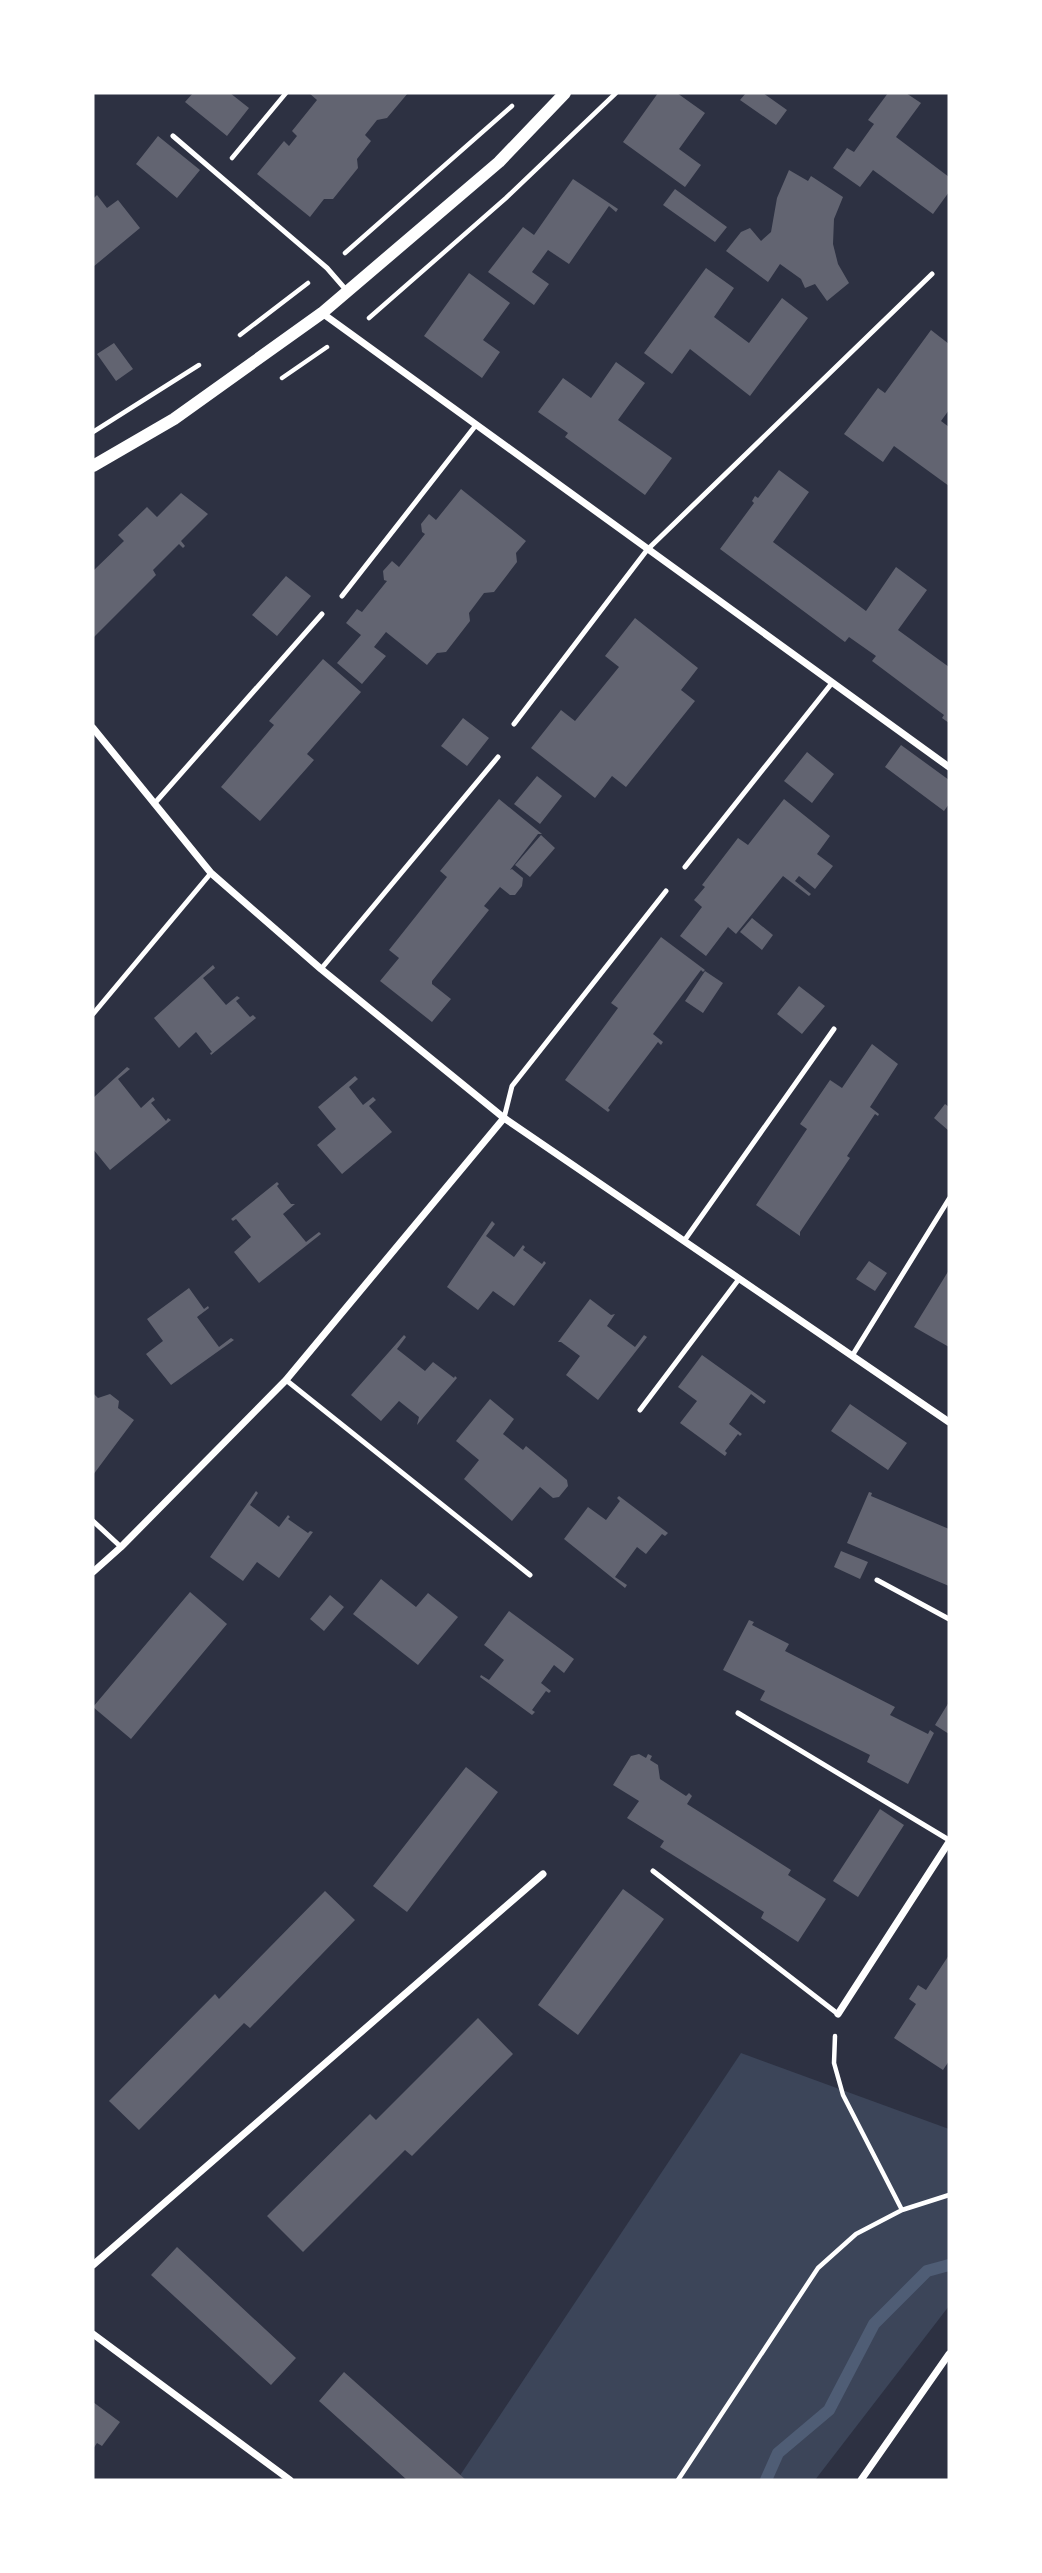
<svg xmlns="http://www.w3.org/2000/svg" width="1042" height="2573" viewBox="0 0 1042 2573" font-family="'Archivo Narrow',sans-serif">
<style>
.green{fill:#3c4559}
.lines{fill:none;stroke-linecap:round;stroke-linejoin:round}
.stream{stroke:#4f5d75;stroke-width:12}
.building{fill:#626471}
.path{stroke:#fff;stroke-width:4.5}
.service{stroke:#fff;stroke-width:5}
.minor{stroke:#fff;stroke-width:7}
.tertiary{stroke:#fff;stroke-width:12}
</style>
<rect width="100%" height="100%" fill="#2d3142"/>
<path class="green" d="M741 2053 949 2129V2306L815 2480H457Z"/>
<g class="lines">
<path class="stream" d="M766 2480 778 2453 829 2410 874 2324 927 2271 949 2265"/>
</g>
<path class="building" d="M193 93H230L249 108 227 136 185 102Z
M309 93H408L387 118 377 120 365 135 371 141 357 159 358 168 333 199H324L310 217 257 174 284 141 289 146 297 136 292 131 317 100Z
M658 93H677L705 113 679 149 701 165 685 187 623 142Z
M746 93H763L787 110 776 125 740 100Z
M888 93H906L921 103 896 137 949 177V192L933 214 873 170 860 187 833 168 847 148 854 152 874 124 868 120Z
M158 136 200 170 177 198 136 164Z
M789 170 808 181 811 176 843 197 834 219 833 244 838 264 849 283 827 301 815 284 805 288 801 279 780 264 768 282 726 251 741 232 750 228 761 241 771 232 777 198Z
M573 179 618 209 616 212 609 206 569 264 548 250 532 272 549 284 534 305 488 272 523 227 534 235Z
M675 189 727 227 715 242 663 205Z
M97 195 107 208 118 200 140 228 93 267V199Z
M706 268 734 288 714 317 749 343 782 298 808 318 750 396 690 349 672 374 644 353Z
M469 273 510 303 483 340 500 352 482 378 424 336Z
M931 330 949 344V410L941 421 949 427V486L894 446 883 462 844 434 878 388 885 393Z
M114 343 133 369 116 381 97 354Z
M616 362 645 383 618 420 672 458 645 495 565 437 568 433 538 412 563 378 591 398Z
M779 470 809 492 773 542 866 611 896 567 927 590 898 630 949 667V723L942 718 944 715 872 661 876 656 849 637 845 642 720 549 754 503 752 501 755 496 758 498Z
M461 489 526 541 516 553 517 562 494 592 484 593 469 613 470 621 446 652 437 653 427 665 386 632 374 647 386 656 362 684 337 663 361 635 346 623 357 609 362 612 387 581 384 580 383 571 392 561 399 567 425 534 422 532 421 524 429 514 436 520Z
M181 493 208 514 181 541 185 546 183 548 179 544 153 570 156 575 93 638V571L124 541 118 535 147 507 157 517Z
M286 576 311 596 277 636 252 615Z
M635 618 698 668 681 690 695 701 626 787 612 776 595 798 531 748 561 710 575 721 619 667 605 656Z
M323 659 361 692 307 754 314 760 260 821 221 787 274 725 269 721Z
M463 718 489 738 467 766 441 746Z
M901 745 949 780V804L944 811 885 767Z
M807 752 834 774 812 803 784 781Z
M537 776 562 796 540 824 514 804Z
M499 799 542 834H538L510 870 512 869 523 878 522 886 515 895H510L500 887 484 906 489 910 432 981V984L451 999 432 1022 380 981 399 958 389 950 447 877 440 871Z
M784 799 830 836 817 854 833 866 815 889 799 876 795 881 811 894 809 896 783 876 736 934 728 927 706 956 680 936 702 907 694 900 705 887 702 885 738 838 748 845Z
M541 835 555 848 530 877 515 865Z
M752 918 773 935 762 950 740 932Z
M661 937 705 970 703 972 701 970 653 1034 663 1042 661 1045 658 1042 608 1108 610 1110 608 1112 565 1080 618 1008 611 1003Z
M213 965 215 968 203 978 226 1005 237 996 240 998 236 1001 250 1017 253 1015 256 1018 211 1055 210 1053 212 1052 196 1032 179 1048 154 1018Z
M705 971 723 983 703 1013 685 1001Z
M799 986 825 1006 802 1034 777 1014Z
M872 1044 898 1064 870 1107 879 1114 878 1116 875 1114 847 1156 850 1158 800 1232V1236L756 1205 807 1129 800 1124 830 1080 842 1088Z
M127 1067 130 1069 118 1079 141 1108 153 1097 155 1100 151 1103 166 1121 168 1118 171 1120 110 1170 93 1149V1098Z
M355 1076 358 1079 349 1087 363 1105 373 1097 376 1100 369 1106 392 1132 342 1174 317 1145 336 1129 318 1107Z
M945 1104 949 1107V1131L934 1118Z
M277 1182 279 1184 277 1186 291 1204H295L283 1214 306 1242 319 1232 321 1234 259 1283 234 1252 251 1237 236 1219 233 1221 231 1219Z
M492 1221 495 1224 486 1236 514 1257 523 1245 525 1247 523 1250 542 1264 544 1261 546 1263 514 1306 493 1291 478 1310 447 1287Z
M869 1261 887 1273 875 1291 856 1279Z
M949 1270V1347L914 1327Z
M189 1288 204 1309 208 1306 209 1308 197 1317 219 1347 231 1338 234 1340 171 1385 146 1354 163 1341 147 1319Z
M590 1299 611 1315 615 1314 607 1326 635 1347 644 1335 647 1337 598 1400 566 1375 580 1356 561 1342H558Z
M404 1335 406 1337 397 1349 425 1371 433 1362 454 1378 455 1376 457 1378 417 1425 419 1417 399 1401 381 1421 351 1395Z
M702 1355 766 1401 764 1404 751 1394 729 1424 742 1434 740 1436 738 1434 725 1451 727 1453 725 1456 680 1423 697 1401 678 1387Z
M93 1393 98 1398 110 1394 119 1401 118 1408 134 1420 93 1475Z
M490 1399 514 1419 503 1434 523 1450 526 1446 567 1480 568 1486 559 1497 553 1498 540 1487 512 1521 464 1479 479 1460 456 1441Z
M850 1404 907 1443 888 1470 831 1431Z
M256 1491 258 1493 250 1505 279 1527 288 1515 290 1517 288 1519 308 1533 310 1531 313 1532 279 1578 257 1562 243 1581 210 1557Z
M869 1492 872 1493 871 1496 949 1529V1586L847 1543Z
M619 1496 668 1533 665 1536 662 1534 646 1554 637 1547 615 1577 627 1585 625 1588 564 1539 588 1507 606 1520 620 1501 617 1498Z
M841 1551 868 1562 860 1579 834 1567Z
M381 1579 416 1607 428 1593 458 1617 418 1665 353 1614Z
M190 1592 227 1624 131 1739 93 1707Z
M330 1595 344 1607 324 1631 310 1619Z
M509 1611 574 1659 564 1673 554 1665 541 1683 551 1691 549 1693 546 1691 532 1710 535 1712 532 1715 480 1677 481 1675 489 1680 504 1660 484 1645Z
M749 1620 754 1622 752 1625 789 1644 785 1651 895 1707 890 1715 928 1734 930 1730 934 1733 908 1784 867 1762 870 1755 760 1700 765 1691 723 1670Z
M949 1702V1734L935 1725Z
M639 1754 646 1758 648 1754 652 1756 650 1760 658 1765 660 1779 686 1796 689 1793 692 1796 687 1804 791 1870 788 1875 826 1899 798 1942 761 1918 764 1912 660 1847 664 1841 627 1818 639 1801 613 1785 631 1756Z
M466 1767 498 1792 407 1912 373 1886Z
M880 1809 904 1825 858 1897 833 1881Z
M623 1889 664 1919 578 2035 538 2005Z
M325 1891 355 1920 250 2028 244 2023 139 2130 109 2101 215 1994 219 1999Z
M949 1955V2061L943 2070 894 2038 916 2004 909 1999 918 1985 926 1990Z
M478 2018 513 2054 412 2156 405 2150 303 2252 267 2216 370 2114 376 2120Z
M177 2247 296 2358 271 2385 151 2275Z
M344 2372 409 2430 466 2480H407L319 2401Z
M93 2402 120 2422 102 2446 97 2443 93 2449Z"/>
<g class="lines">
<path class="path" d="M232 158 286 93
M345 253 512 106
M369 318 506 198 616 93
M240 335 308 283
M282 378 327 347
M93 432 199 365
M835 2036 834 2063 843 2095 902 2210
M678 2480 818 2268 856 2234 902 2210 949 2195"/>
<path class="service" d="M173 136 327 268 347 291
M342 596 476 425
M514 724 647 550 932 274
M154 804 322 614
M685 867 832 683
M321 969 498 757
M93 1014 211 873
M504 1118 512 1086 666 891
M684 1241 834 1029
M852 1356 949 1199
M286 1380 530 1575
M640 1410 739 1279
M93 1521 121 1547
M877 1580 949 1619
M738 1713 949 1840
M653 1871 838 2014"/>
<path class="minor" d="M322 313 949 767
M93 728 211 873 321 969 504 1118 949 1422
M93 1572 121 1547 286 1380 504 1118
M838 2014 949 1842
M93 2265 543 1874
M93 2334 290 2480
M861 2480 949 2354"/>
<path class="tertiary" d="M93 466 174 419 322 313 499 162 565 93"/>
</g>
<rect width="1042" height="2573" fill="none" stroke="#ffffff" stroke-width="189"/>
</svg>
